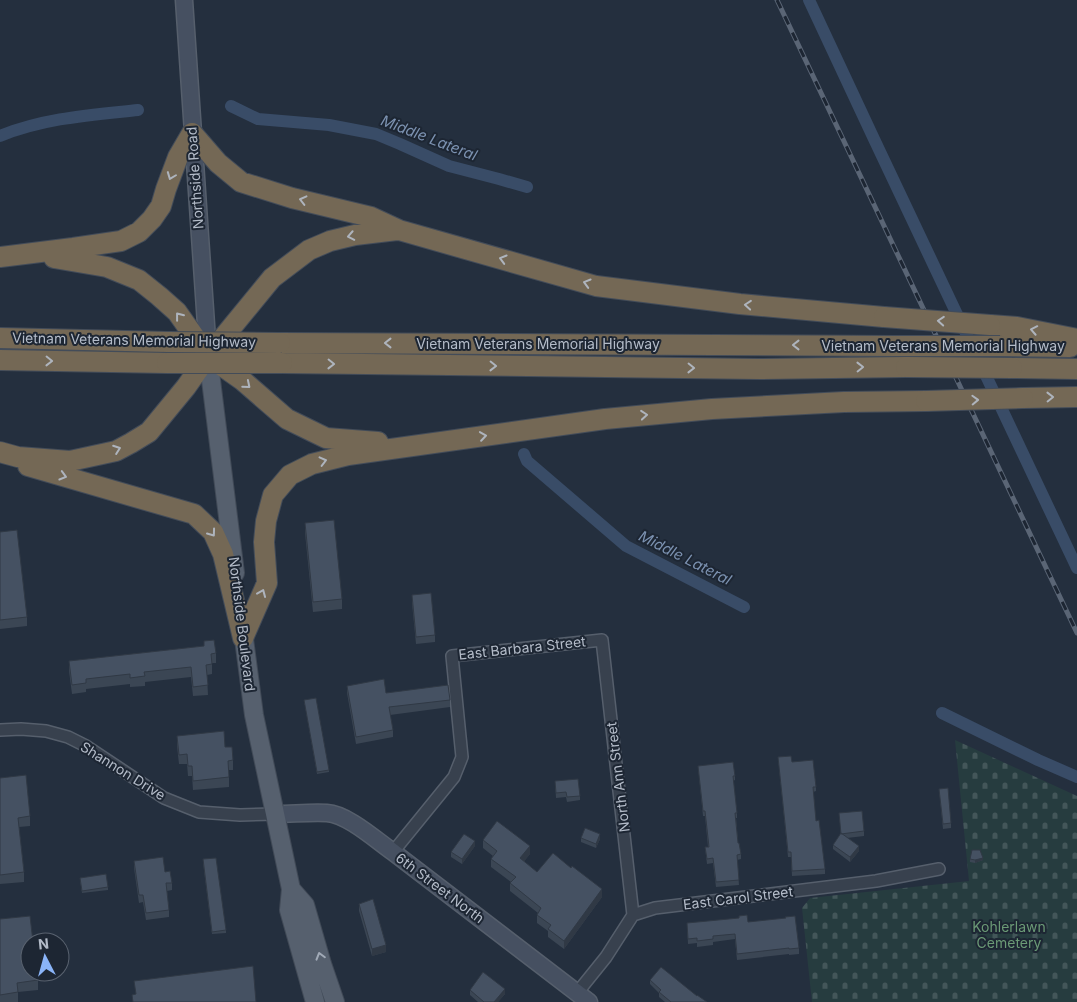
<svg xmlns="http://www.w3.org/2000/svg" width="1077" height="1002" viewBox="0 0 1077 1002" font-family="Inter,sans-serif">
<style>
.cemetery{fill:url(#cemetery-stones)}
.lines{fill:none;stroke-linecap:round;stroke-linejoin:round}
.canal{stroke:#394c67;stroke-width:12}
.street-casing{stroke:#565f6c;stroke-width:14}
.secondary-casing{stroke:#565f6c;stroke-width:19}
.primary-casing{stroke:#414a57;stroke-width:20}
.highway-casing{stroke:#434c59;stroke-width:22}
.street{stroke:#38414e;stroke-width:11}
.secondary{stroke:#465061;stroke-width:16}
.primary{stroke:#56606e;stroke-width:18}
.highway{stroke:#746855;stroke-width:20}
.rail-casing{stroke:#5a6575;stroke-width:5}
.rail{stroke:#1d2633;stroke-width:3;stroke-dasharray:9;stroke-linecap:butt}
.highway-bridge-casing{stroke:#434c59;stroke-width:22;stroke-linecap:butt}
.highway-bridge{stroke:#746855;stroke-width:20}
.wall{fill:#3b4654}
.shaded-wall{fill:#303945}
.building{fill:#455162;stroke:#303945}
.oneway{stroke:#aeb4bd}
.oneway2{stroke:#a1aab7}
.labels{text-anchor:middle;stroke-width:4;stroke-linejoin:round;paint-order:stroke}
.street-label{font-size:14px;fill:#b4bcc9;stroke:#1d2633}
.park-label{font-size:14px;fill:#6b9a76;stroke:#1d2633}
.water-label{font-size:15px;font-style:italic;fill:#7c92b1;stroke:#1d2633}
</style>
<defs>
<pattern id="cemetery-stones" width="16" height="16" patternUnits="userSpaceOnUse" patternTransform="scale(1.25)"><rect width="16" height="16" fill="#263c3f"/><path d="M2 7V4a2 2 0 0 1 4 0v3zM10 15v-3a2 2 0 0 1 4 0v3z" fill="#435659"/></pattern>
</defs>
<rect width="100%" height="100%" fill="#242f3e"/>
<path class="cemetery" d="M955 740 1077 796V1002H812L802 908 810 898 969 881Z"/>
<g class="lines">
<path class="canal" d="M809 0 874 139 1077 568
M231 106 258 119 329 125 376 134 400 144 449 166 499 179 527 187
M0 136C44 118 91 115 138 110
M524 454 527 461 626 546 744 607
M942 713 1038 760 1077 777"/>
<defs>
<path id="street" d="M0 730 21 729 46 731 68 737 86 746 164 798 199 812 240 815 276 814
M393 852 454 777 462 757 452 656 602 640 633 915
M577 993 606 957 633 915 655 908 876 881 939 869"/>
<path id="secondary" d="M184 0 208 354
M276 814C292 814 311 812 327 813 347 814 376 840 393 852L589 1002"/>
<path id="primary" d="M208 356 235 573
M242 624 254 715 291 889 289 910 315 1002
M291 889 305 905 322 964 335 1002"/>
<path id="highway" d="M0 257 73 248 121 241 139 232 152 219 161 206 166 189 178 157 192 133 218 163 241 182 292 198 371 217 399 230 596 286 740 304 884 317
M54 258 107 267 139 280 159 296 177 312 208 356 242 380 287 419 326 438 378 442
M990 325 1017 327 1077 339
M0 338 168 342
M280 343 897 346
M1000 346 1070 347
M0 360 167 363
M282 363 759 369 906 367
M1012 368 1077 369
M1023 398 1077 397
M0 452 18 457 70 461 116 451 131 443 149 432 186 387 208 356 272 278 309 250 330 241 355 235 397 230
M28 466 194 514 213 532 223 554 243 638
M243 638 267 583 264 542 266 521 273 495 290 475 312 464 348 455 605 419 712 409 844 402 926 401"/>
</defs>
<use href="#street" class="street-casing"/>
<use href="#secondary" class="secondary-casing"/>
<use href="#primary" class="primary-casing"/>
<use href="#highway" class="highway-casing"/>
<use href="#street" class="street"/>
<use href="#secondary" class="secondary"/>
<use href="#primary" class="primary"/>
<use href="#highway" class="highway"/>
<defs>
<path id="rail" d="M777 0 1077 633"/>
</defs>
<use href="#rail" class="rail-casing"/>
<use href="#rail" class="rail"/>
<defs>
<path id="highway-bridge" d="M884 317 990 325
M168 342 280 343
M897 346H1000
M167 363H282
M906 367 1012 368
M926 401 1023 398"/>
</defs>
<use href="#highway-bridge" class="highway-bridge-casing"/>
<use href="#highway-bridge" class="highway-bridge"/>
</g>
<path class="wall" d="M305 523 342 599V609L313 612 305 533Z
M0 532 27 617V626L0 629Z
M412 595 435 635V642L416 644 412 603Z
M204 641 216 653V663H212V674L207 675 208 695 193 696 191 677 145 682V686L130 687V684L86 689V692L72 694 69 671V661L204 646Z
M347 686 386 693 450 700V707L390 715 393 730V737L356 744 347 693Z
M304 700 329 770V772L317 774Z
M177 736 225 747 233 760V770H229V787L193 790 192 776H188L187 764H179L177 746Z
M778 757 792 762 816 787V791L813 792 816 821 825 869V874L792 876 791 857H788Z
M698 766 735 776V780L733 781 737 813V818H736L738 843 741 854V859L737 860 739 885 716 887 713 863 707 864 705 847H708L705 816H703Z
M0 778 30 816V826L19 827 24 872V882L0 884Z
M555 781 580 796V800L567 802 566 797 556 798Z
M939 789 951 823V828L943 829Z
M839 813 864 831V836L847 838 859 851 850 862 833 849V845L841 834Z
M581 838 600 839 596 848 581 842Z
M483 840 530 854 524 861 537 872 602 897 564 949 548 937V931L537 923V915L538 913 510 891V883L511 882 491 867V859L493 856 483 848Z
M475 846 462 864 451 857V852Z
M970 859 983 860 975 863 970 862Z
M134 861 165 872 172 883V890L167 891 169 910V917L146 920 143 902 139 903 134 868Z
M203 862 226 930V933L212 934Z
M80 880 108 887V890L82 893Z
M359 904 386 952 372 956 359 911Z
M0 919 38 980V990L18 992V1002H0Z
M748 922 799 948V954L789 955V954L737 960 735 939 713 942V945L697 947V943L688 944 687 923Z
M650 980 697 996 707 1002H665L659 997V993L650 984Z
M470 990 505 994 498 1002H478L470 995Z"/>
<path class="shaded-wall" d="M600 834V839L596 848V844Z
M475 841V846L462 864V859Z
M530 846V854L520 867V858Z
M859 846V851L850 862V857Z
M983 858V860L975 863V860Z
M602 889V897L564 949V941Z
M386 945V952L372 956V949Z
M505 989V994L498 1002H494Z"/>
<path class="building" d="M334 520 342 599 313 602 305 523Z
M17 530 27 617 0 620V532Z
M431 593 435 635 416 637 412 595Z
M214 640 216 653 211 654 212 664 206 665 208 685 193 687 191 667 144 672 145 676 130 678V674L86 679V683L72 685 69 661 204 646V641Z
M384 679 386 693 448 685 450 700 389 707 393 730 356 737 347 686Z
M316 698 329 770 317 772 304 700Z
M224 731 225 747H232L233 760 228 761 229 777 193 781 192 766H188L187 754 179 755 177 736Z
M791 756 792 762 813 760 816 787H813L816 821 819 820 825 869 792 871 791 852H788L778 757Z
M733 762 735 776H733L737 813H735L738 843H739L741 854 737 855 739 880 716 882 713 858 707 859 705 847H709L705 811H703L698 766Z
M26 775 30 816 18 818 24 872 0 875V778Z
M578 779 580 796 567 797 566 792 556 793 555 781Z
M948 788 951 823 943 824 939 789Z
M862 811 864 831 841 834 839 813Z
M497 821 530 846 520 858 537 872 553 853 571 868 572 866 602 889 564 941 548 929 551 925 537 915 541 908 510 883 516 877 491 859 497 851 483 840Z
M585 828 600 834 596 844 581 838Z
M841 833 859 846 850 857 833 845Z
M464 834 475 841 462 859 451 852Z
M972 850H980L983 858 975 860 970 859Z
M163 857 165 872 170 871 172 883H166L169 910 146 913 143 895H139L134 861Z
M216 858 226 930 212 932 203 859Z
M106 874 108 887 82 891 80 878Z
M373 899 386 945 372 949 359 904Z
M747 915 748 922 786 918 785 917 795 916 799 948 789 949V948L737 954 735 934 713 936V939L697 941V938L688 939 687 923 739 918V916Z
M30 916 33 942H30V972H37L38 980 17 983 18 992 0 995V919Z
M253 966 256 1002H133L132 995 136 994 134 981Z
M661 967 697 996V995L707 1002H671L659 992 661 990 650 980Z
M483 972 505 989 494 1002H484L470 990Z"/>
<defs><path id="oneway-chevron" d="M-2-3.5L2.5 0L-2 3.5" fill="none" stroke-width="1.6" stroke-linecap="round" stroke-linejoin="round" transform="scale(1.25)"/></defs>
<g class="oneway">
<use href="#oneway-chevron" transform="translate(171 176) rotate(111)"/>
<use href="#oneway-chevron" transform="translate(303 200) rotate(-166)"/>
<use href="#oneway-chevron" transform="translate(351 236) rotate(169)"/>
<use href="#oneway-chevron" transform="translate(503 259) rotate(-164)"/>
<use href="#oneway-chevron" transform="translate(587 283) rotate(-164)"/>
<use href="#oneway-chevron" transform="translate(748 305) rotate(-175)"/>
<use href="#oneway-chevron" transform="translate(179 316) rotate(-128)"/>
<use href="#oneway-chevron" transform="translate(941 321) rotate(-176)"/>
<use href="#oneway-chevron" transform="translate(1034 330) rotate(-169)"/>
<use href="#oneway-chevron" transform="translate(388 343) rotate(-180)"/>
<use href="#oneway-chevron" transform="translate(796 345) rotate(-180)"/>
<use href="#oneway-chevron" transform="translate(49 361) rotate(1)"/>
<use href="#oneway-chevron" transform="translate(331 364) rotate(1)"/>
<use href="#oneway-chevron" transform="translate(493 366) rotate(1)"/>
<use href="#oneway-chevron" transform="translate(860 367) rotate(-1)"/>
<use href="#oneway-chevron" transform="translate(691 368) rotate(1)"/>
<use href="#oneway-chevron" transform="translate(247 385) rotate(40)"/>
<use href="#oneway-chevron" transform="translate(1050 397) rotate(-1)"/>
<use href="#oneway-chevron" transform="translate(975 400) rotate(-2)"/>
<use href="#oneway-chevron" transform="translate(644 415) rotate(-5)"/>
<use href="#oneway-chevron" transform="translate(483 436) rotate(-8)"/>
<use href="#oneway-chevron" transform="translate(117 449) rotate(-20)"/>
<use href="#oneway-chevron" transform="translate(323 461) rotate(-14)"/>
<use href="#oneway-chevron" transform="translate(63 476) rotate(16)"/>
<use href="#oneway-chevron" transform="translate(212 533) rotate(54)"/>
<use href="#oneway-chevron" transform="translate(262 593) rotate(-67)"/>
</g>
<use class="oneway2" href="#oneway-chevron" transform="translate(320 956) rotate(-106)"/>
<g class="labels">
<g class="street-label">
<text transform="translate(195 178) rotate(-94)" y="5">Northside Road</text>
<text transform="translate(134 340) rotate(1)" y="5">Vietnam Veterans Memorial Highway</text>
<text x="538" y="349">Vietnam Veterans Memorial Highway</text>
<text x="943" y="351">Vietnam Veterans Memorial Highway</text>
<text transform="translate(242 624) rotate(83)" y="5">Northside Boulevard</text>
<text transform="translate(522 648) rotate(-6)" y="5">East Barbara Street</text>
<text transform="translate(123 771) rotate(32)" y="5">Shannon Drive</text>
<text transform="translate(618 777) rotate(-97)" y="5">North Ann Street</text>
<text transform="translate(440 888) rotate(37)" y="5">6th Street North</text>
<text transform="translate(738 898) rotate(-7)" y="5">East Carol Street</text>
</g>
<g class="park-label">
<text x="1009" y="932">Kohlerlawn<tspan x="1009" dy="16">Cemetery</tspan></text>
</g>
<g class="water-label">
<text transform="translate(429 138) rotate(21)" y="5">Middle Lateral</text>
<text transform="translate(685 558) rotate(27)" y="5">Middle Lateral</text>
</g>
</g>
<g transform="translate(45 957) rotate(354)"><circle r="24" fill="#1d2633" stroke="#59626f"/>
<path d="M0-4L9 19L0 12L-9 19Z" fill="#8ab4f8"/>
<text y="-8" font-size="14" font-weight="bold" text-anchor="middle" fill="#b4bcc9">N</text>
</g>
</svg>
